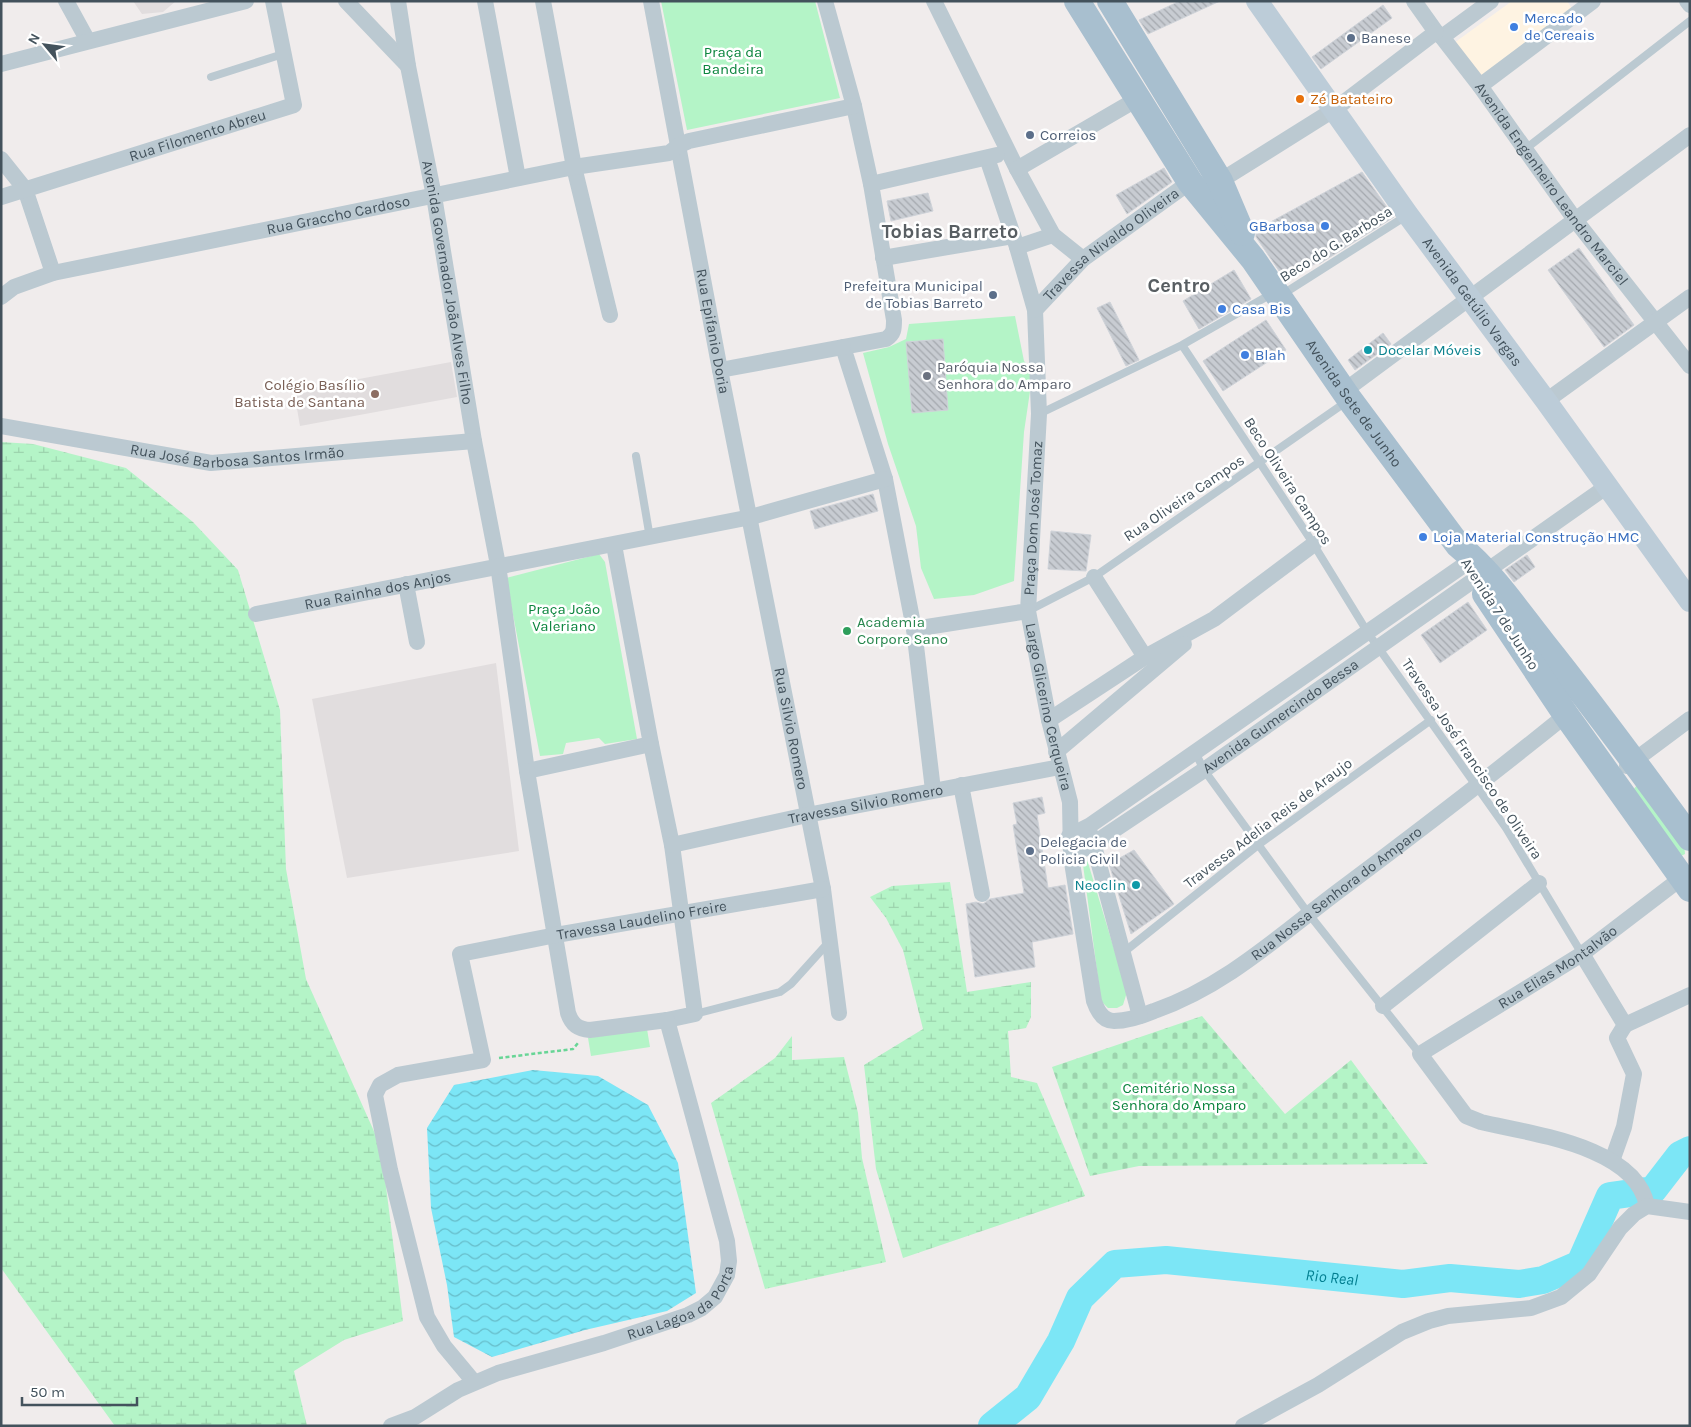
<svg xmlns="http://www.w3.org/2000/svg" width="1691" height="1427" viewBox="0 0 1691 1427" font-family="Karla,sans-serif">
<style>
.commercial{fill:#fef3e2}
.education{fill:#e1ddde}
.wetland{fill:url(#wetland-marsh)}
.cemetery{fill:url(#cemetery-stones)}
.green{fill:#b4f4c7}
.water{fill:url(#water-waves)}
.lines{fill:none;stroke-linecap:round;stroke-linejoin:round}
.river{stroke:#7ce6f6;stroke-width:28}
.building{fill:url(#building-back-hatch);stroke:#cfd3d9}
.path{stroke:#68d596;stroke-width:2.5;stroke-dasharray:4 2.5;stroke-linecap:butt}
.lane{stroke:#bbc9d1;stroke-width:8}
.street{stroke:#bbc9d1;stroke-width:16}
.secondary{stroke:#bcccd8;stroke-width:22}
.primary{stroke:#a8bfcf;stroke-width:26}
.shop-dot{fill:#3f7fe0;stroke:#fff;stroke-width:2}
.service-dot{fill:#5c6f8a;stroke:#fff;stroke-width:2}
.food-dot{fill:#e8710a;stroke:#fff;stroke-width:2}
.culture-dot{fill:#0f9aa8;stroke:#fff;stroke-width:2}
.worship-dot{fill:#6b7280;stroke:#fff;stroke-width:2}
.education-dot{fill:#8d6e63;stroke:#fff;stroke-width:2}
.leisure-dot{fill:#2e9e5b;stroke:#fff;stroke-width:2}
.labels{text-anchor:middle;stroke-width:5;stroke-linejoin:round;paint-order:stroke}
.shop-label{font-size:15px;fill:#366cbe;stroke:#fff;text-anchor:start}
.service-label{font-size:15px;fill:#4e5e75;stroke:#fff;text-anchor:start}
.park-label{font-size:15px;fill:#0c853e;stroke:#fff}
.food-label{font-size:15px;fill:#c56008;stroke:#fff;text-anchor:start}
.street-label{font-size:15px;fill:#43525c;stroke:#fff}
.culture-label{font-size:15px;fill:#0d838f;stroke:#fff;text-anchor:start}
.worship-label{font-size:15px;fill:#5b616d;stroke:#fff;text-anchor:start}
.education-label{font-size:15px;fill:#785e54;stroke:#fff;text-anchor:end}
.leisure-label{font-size:15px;fill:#27864d;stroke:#fff;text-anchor:start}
.water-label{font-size:16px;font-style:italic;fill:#037f91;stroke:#fff}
.district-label{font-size:20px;font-weight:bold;fill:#585e62;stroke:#fff}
</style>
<defs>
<pattern id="wetland-marsh" width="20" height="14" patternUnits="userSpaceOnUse" patternTransform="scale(1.25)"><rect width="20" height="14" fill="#b4f4c7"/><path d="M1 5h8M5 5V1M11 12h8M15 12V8" fill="none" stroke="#9cd3ad"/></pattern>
<pattern id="cemetery-stones" width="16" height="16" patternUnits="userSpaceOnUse" patternTransform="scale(1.25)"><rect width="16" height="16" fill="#b4f4c7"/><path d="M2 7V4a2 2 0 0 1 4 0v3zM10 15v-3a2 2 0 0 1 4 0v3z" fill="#9cd3ad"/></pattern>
<pattern id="water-waves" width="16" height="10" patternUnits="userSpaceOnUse" patternTransform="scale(1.25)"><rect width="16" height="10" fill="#7ce6f6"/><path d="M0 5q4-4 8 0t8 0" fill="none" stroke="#67bdca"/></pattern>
<pattern id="building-back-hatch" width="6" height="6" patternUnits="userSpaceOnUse" patternTransform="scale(1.25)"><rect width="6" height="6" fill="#c8ccd2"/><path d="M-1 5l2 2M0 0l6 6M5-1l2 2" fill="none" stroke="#a4a8ae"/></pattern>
</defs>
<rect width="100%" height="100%" fill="#f0ecec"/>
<path class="commercial" d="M1512 1H1567L1573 10 1480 78 1454 43Z"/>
<path class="education" d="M133 1H176L163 12 142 14Z
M451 362 457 397 300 426 294 391Z
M496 663 519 851 347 878 312 699Z"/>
<path class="wetland" d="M1 442 33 444 126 468 193 522 238 570 280 710 286 869 306 979 381 1147 403 1321 344 1340 294 1371 307 1426H115L1 1268Z
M950 882 967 992 1031 982V1017L1026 1028 1008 1031 1011 1077 1037 1083 1085 1196 903 1258 876 1169 864 1065 923 1029 903 950 886 918 870 897 892 886Z
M792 1036V1060L844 1057 858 1113 862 1158 886 1262 765 1289 711 1103 775 1058Z"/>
<path class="cemetery" d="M1202 1016 1285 1114 1351 1060 1428 1164 1139 1166 1090 1176 1052 1067Z"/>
<path class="green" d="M661 1H815L840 98 687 130Z
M1015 316 1024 361 1033 371 1024 432 1014 581 974 595 934 599 921 568 916 526 888 444 863 353 889 347 906 339 909 324Z
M599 554 605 562 637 739 605 744 599 738 566 743 563 754 540 756 506 578Z
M1637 785 1684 843 1685 854 1681 856 1633 790Z
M1082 857H1086L1089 866 1127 992 1123 1005 1117 1008H1108L1101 1001Z
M647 1029 650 1047 591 1056 588 1038Z"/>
<path class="water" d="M533 1070 598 1076 648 1105 678 1163 696 1293 667 1311 585 1330 492 1357 454 1337 447 1285 431 1208 427 1128 454 1085Z"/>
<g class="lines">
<path class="river" id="s1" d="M992 1426 1028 1397 1061 1341 1080 1298 1115 1264 1166 1260 1403 1284 1450 1278 1519 1284 1543 1280 1580 1264 1610 1196 1653 1190 1680 1155 1690 1150"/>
</g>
<path class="building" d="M1180 1H1220L1148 34 1139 20Z
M1383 5 1392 18 1321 69 1312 57Z
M1164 168 1172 182 1127 214 1116 195Z
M1362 172 1394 217 1319 264 1318 262 1286 281 1256 237V230Z
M928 193 933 211 891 221 887 201Z
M1579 248 1634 325 1604 347 1548 270Z
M1234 270 1251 299 1199 329 1183 301Z
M1110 302 1139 360 1126 366 1097 308Z
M1266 320 1286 350 1223 391 1203 361Z
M1383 333 1391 344 1355 370 1348 360Z
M943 339 948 410 912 413 906 342Z
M873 494 878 511 815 529 810 511Z
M1051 531 1091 535 1086 571 1048 569Z
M1527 555 1535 567 1514 582 1505 570Z
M1468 602 1487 630 1440 663 1421 635Z
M1042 797 1045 813 1037 815 1048 888 1065 885 1073 934 1032 942 1035 967 975 977 966 904 976 902 983 904 990 899 1024 893 1013 825 1017 824 1013 803Z
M1134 850 1174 904 1131 934 1109 864Z"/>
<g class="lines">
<path class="path" d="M499 1058 573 1049 578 1043"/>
<path class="lane" d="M211 77 283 54
M1524 150 1690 21
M1283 294 1406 216
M1182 345 1309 537 1368 633 1506 828 1582 954
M1039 414 1182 345 1273 293
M636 456 650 538
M1028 611 1094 577 1346 402
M1195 752 1204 770 1308 913 1420 1054
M1124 952 1258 845 1431 720
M695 1014 780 992 791 984 828 943"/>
<g class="street">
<path d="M66 1 88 41"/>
<path d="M346 1 408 66"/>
<path id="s2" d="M398 1 408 66 434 196 474 441 498 565 527 771 651 744 614 545"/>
<path d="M485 1 518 178"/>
<path d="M543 1 574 167 610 315"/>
<path id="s3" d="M651 1 720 370 823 889 839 1013"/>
<path id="s4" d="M825 1 854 106 871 184 894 320C894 329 894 334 886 339L843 347 885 479 914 629 1028 611 1039 414 1035 310 1017 247 987 158"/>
<path d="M934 1 1017 169 1053 235 1083 259"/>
<path id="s5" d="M1414 1 1436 32 1442 37 1480 86 1576 221 1690 366"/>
<path d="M1687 1 1690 5"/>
<path d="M1442 37 1491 1"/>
<path d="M1 64 246 1"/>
<path d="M1480 86 1593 1"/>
<path d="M1 159 25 189 53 273"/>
<path d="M1017 169 1139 98"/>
<path d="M1220 181 1335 109 1436 32"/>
<path d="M871 184 997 155"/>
<path id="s6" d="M1 197 294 105 273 1"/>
<path d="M1017 247 1053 235"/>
<path d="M883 258 1013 236"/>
<path id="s7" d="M1 297 14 287 53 273 574 167 669 153 678 146 689 141 854 106"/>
<path id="s8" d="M1035 310 1083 259 1190 182"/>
<path d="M720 370 843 347"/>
<path d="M1344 391 1690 135"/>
<path d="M1546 401 1690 297"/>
<path id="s9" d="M1 426 211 463 474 441"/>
<path d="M1094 577 1145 657"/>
<path d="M406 584 417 642"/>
<path id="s10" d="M1028 611 1049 720 1070 802 1071 856 1094 1001C1097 1010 1103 1021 1114 1021 1127 1021 1142 1016 1154 1011 1227 986 1283 932 1344 887 1419 831 1493 774 1566 715"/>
<path id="s11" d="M256 614 751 517 885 479"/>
<path d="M914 629 933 790"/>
<path d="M1049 720 1145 657 1214 619 1314 544"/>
<path d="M1056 752 1184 644"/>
<path d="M1627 766 1690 719"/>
<path d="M527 771 568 1013C572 1025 578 1029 590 1030L667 1020 695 1014 672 845 651 744"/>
<path d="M961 785 982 894"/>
<path d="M1091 835 1140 1016"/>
<path d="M1069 836 1089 826 1474 558"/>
<path id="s12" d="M672 845 807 815 1060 767"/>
<path id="s13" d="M1071 856 1093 844 1204 770 1606 487"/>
<path d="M1582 954 1625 1025 1617 1038 1634 1074 1624 1127 1612 1161"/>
<path d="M1383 1006 1539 883"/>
<path d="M1625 1025 1690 995"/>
<path id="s14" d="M1647 1206C1636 1146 1531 1134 1481 1122L1466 1116 1420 1054 1582 954 1688 873"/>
<path id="s15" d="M474 1382 444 1346 427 1317 390 1170 375 1095 380 1085 398 1075 483 1060 460 954 556 935 823 889"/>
<path id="s16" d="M391 1426 415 1417 458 1390 498 1373 604 1343 688 1315 702 1308 715 1297 727 1275 729 1261 727 1241 667 1020"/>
<path d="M1243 1426 1318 1385 1402 1332 1429 1321 1448 1316 1531 1308 1561 1297 1589 1274 1620 1228 1634 1214 1647 1206 1690 1212"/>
</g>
<path class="secondary" id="s17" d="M1257 1 1408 215 1546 401 1690 601"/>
<g class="primary">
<path id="s18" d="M1077 1 1190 182 1253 259 1350 400 1458 545C1492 573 1516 609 1543 643 1594 707 1642 772 1690 838"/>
<path d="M1110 1 1220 181 1242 233"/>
<path d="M1485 594 1566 715 1690 889"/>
</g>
</g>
<g class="shop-dot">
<circle cx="1514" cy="27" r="5"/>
<circle cx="1325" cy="226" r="5"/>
<circle cx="1222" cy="309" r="5"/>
<circle cx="1245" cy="355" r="5"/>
<circle cx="1423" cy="537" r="5"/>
</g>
<g class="service-dot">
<circle cx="1351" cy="38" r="5"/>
<circle cx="1030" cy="135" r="5"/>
<circle cx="993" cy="295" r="5"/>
<circle cx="1030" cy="851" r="5"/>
</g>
<circle class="food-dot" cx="1300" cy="99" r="5"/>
<g class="culture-dot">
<circle cx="1368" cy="350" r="5"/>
<circle cx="1136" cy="885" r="5"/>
</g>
<circle class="worship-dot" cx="927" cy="376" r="5"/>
<circle class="education-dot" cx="375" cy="394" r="5"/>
<circle class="leisure-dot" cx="847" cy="631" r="5"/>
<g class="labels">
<g class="shop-label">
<text x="1524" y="23">Mercado<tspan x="1524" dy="17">de Cereais</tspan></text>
<text x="1315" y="231" text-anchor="end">GBarbosa</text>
<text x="1232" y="314">Casa Bis</text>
<text x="1255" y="360">Blah</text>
<text x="1433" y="542">Loja Material Construção HMC</text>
</g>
<g class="service-label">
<text x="1361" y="43">Banese</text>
<text x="1040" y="140">Correios</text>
<text x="983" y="291" text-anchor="end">Prefeitura Municipal<tspan x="983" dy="17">de Tobias Barreto</tspan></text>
<text x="1040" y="847">Delegacia de<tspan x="1040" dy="17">Policia Civil</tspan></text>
</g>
<g class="park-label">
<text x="733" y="57">Praça da<tspan x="733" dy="17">Bandeira</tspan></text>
<text x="564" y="614">Praça João<tspan x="564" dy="17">Valeriano</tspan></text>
<text x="1179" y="1093">Cemitério Nossa<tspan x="1179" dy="17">Senhora do Amparo</tspan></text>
</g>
<g class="food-label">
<text x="1310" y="104">Zé Batateiro</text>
</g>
<g class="street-label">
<text dy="5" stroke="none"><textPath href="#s6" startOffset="206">Rua Filomento Abreu</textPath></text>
<text dy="5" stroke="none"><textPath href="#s5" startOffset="229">Avenida Engenheiro Leandro Marciel</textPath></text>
<text dy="5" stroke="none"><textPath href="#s7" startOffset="349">Rua Graccho Cardoso</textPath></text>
<text transform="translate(1336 244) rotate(-32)" y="5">Beco do G. Barbosa</text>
<text dy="5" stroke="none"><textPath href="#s8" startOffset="101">Travessa Nivaldo Oliveira</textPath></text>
<text dy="5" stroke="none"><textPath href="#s2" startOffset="286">Avenida Governador João Alves Filho</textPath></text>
<text dy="5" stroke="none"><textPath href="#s17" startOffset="370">Avenida Getúlio Vargas</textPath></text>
<text dy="5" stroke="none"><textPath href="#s3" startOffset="336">Rua Epifanio Doria</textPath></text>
<text dy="5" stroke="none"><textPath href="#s18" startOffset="489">Avenida Sete de Junho</textPath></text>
<text dy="5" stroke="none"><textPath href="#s9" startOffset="239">Rua José Barbosa Santos Irmão</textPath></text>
<text transform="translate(1288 481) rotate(57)" y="5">Beco Oliveira Campos</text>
<text transform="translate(1184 498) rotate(-34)" y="5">Rua Oliveira Campos</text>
<text dy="5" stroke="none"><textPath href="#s4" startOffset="892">Praça Dom José Tomaz</textPath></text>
<text dy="5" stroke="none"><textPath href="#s11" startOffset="124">Rua Rainha dos Anjos</textPath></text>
<text transform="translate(1500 614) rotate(57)" y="5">Avenida 7 de Junho</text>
<text dy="5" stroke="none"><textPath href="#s10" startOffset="98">Largo Glicerino Cerqueira</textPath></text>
<text dy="5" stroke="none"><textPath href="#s13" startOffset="252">Avenida Gumercindo Bessa</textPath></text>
<text dy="5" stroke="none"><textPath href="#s3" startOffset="741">Rua Silvio Romero</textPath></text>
<text transform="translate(1472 759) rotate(56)" y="5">Travessa José Francisco de Oliveira</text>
<text dy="5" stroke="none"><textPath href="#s12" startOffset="198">Travessa Silvio Romero</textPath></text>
<text transform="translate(1268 823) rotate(-37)" y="5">Travessa Adelia Reis de Araujo</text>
<text dy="5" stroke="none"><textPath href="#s10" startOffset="686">Rua Nossa Senhora do Amparo</textPath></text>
<text dy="5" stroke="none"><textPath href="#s15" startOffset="720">Travessa Laudelino Freire</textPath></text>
<text dy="5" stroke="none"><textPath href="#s14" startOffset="452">Rua Elias Montalvão</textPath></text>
<text dy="5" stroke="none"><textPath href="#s16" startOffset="320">Rua Lagoa da Porta</textPath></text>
</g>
<g class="culture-label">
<text x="1378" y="355">Docelar Móveis</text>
<text x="1126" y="890" text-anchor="end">Neoclin</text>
</g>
<g class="worship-label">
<text x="937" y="372">Paróquia Nossa<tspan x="937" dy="17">Senhora do Amparo</tspan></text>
</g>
<g class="education-label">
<text x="365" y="390">Colégio Basílio<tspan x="365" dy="17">Batista de Santana</tspan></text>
</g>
<g class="leisure-label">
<text x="857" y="627">Academia<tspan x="857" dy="17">Corpore Sano</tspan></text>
</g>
<g class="water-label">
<text dy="6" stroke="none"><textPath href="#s1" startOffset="425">Rio Real</textPath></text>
</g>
<g class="district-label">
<text x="950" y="238">Tobias Barreto</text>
<text x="1179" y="292">Centro</text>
</g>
</g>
<rect width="1691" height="1427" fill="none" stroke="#43525c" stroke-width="5"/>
<g transform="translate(45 45) rotate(299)" stroke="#ffffff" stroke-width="4" paint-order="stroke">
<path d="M0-4L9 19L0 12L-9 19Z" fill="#43525c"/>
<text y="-8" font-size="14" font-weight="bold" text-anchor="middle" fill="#43525c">N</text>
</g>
<path d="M22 1397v8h115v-8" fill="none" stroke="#43525c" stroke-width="2.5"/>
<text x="30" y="1397" font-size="15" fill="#43525c" stroke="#ffffff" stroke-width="4" paint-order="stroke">50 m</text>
</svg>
